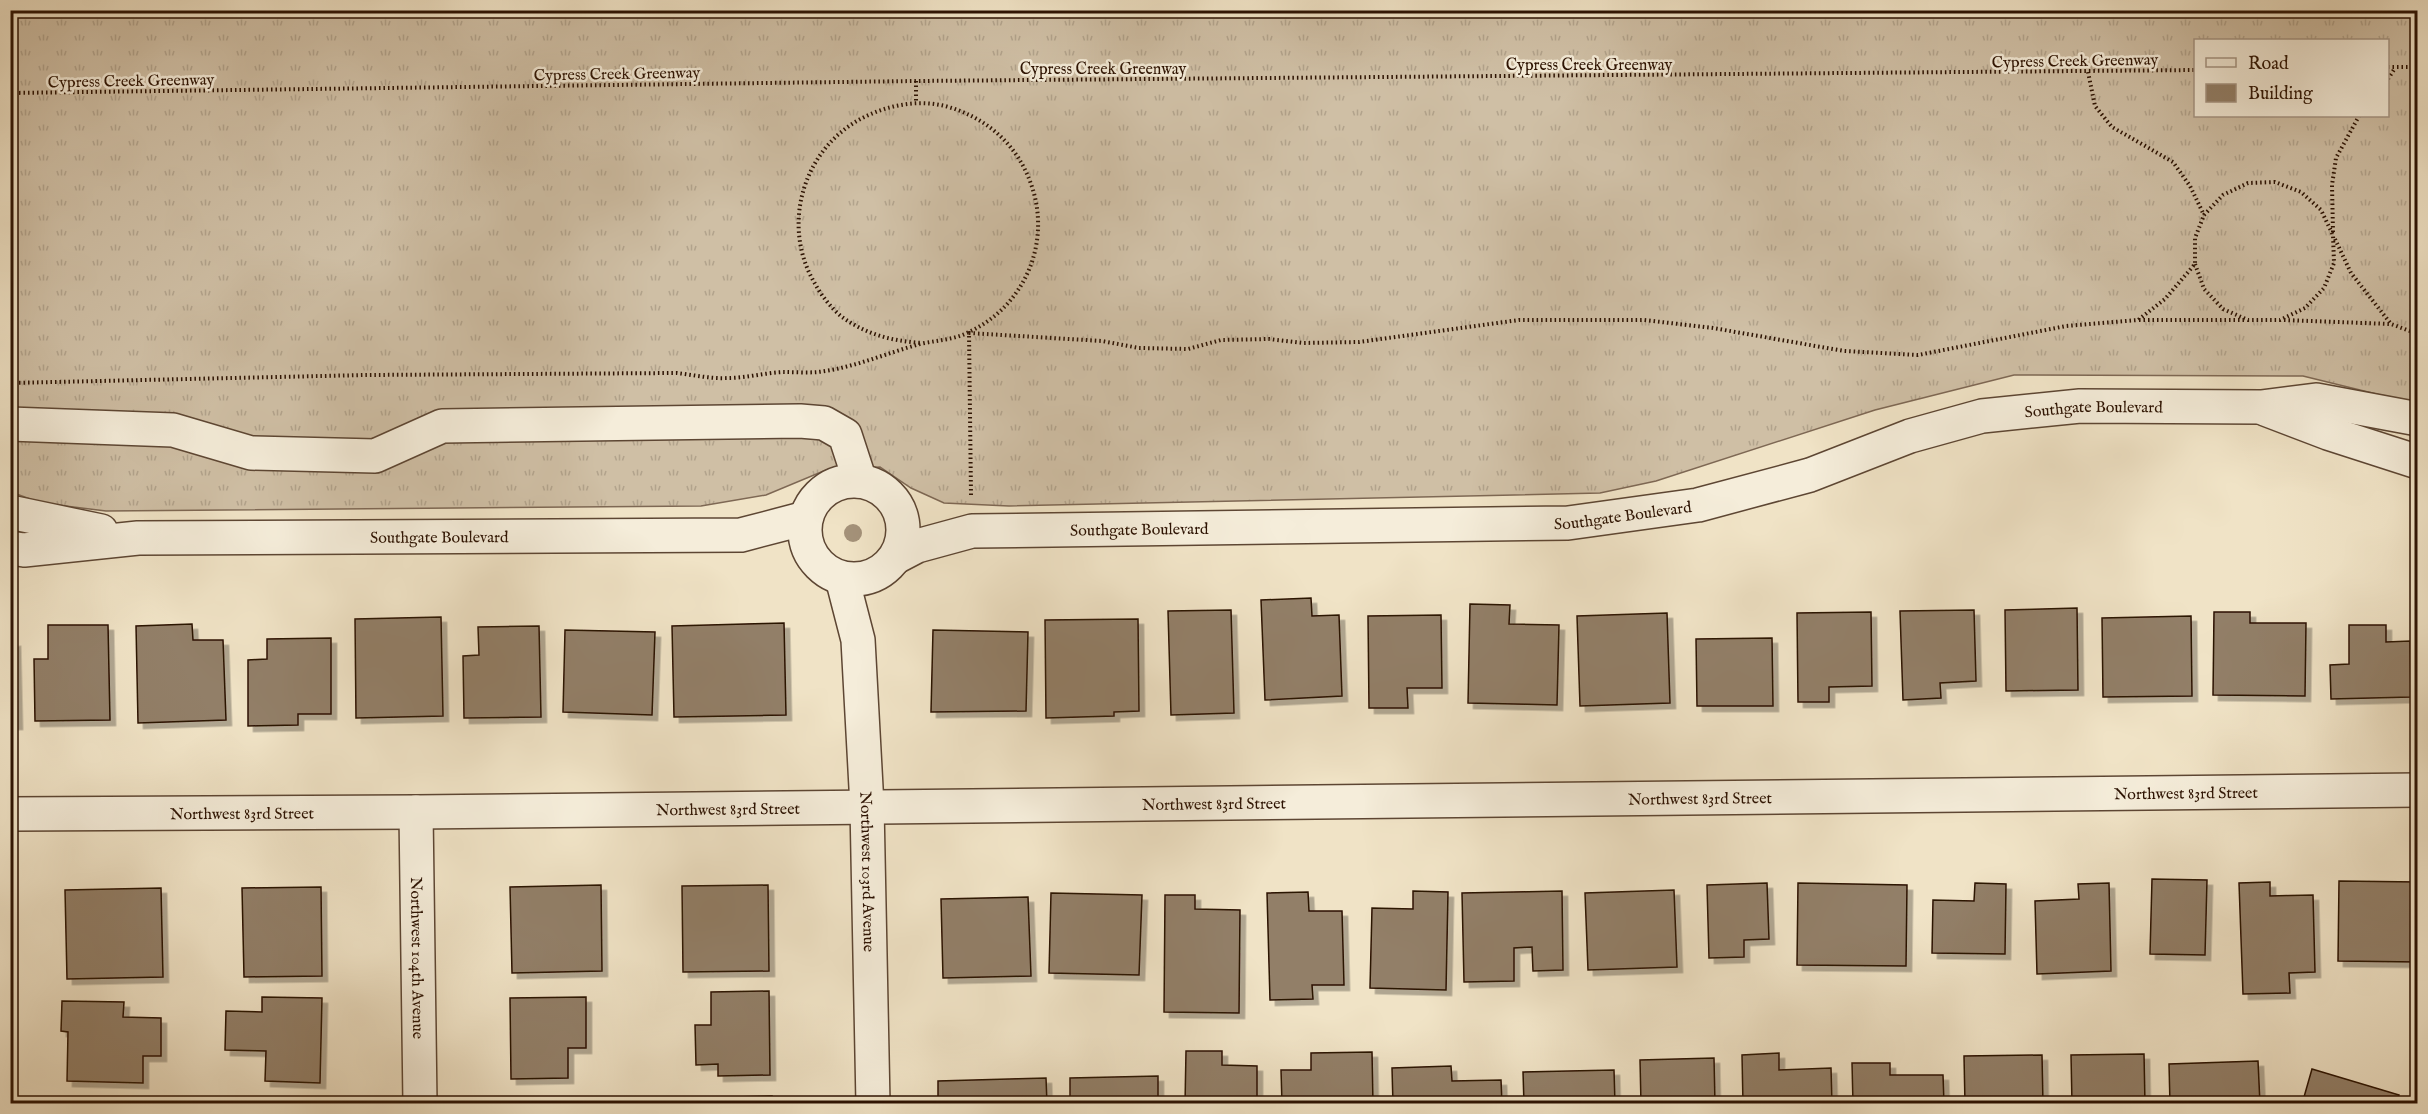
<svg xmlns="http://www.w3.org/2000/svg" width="2428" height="1114" viewBox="0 0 2428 1114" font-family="'IM FELL English',serif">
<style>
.grass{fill:url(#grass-tufts);stroke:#7e6854;stroke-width:1.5;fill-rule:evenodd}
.building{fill:#927f68;stroke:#2c1202;stroke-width:1.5;filter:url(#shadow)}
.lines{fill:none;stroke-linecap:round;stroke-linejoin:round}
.minor-casing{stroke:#5d4633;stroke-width:36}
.path{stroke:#2c1202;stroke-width:4;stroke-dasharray:1.5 3;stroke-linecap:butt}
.minor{stroke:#f5edda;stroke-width:33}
.tree{fill:#a4927a}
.labels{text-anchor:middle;stroke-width:5;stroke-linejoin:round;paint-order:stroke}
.street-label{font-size:16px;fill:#2c1202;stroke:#f5edda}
</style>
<defs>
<pattern id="grass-tufts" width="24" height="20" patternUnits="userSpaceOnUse" patternTransform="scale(1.5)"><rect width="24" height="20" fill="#cfbfa5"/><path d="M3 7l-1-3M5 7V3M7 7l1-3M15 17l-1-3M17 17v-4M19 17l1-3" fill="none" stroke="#b2a38c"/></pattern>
<filter id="shadow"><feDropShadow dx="5.5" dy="5.5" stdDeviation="0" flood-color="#0004"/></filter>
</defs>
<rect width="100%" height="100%" fill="#f0e3c6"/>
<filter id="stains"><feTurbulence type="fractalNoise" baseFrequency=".00333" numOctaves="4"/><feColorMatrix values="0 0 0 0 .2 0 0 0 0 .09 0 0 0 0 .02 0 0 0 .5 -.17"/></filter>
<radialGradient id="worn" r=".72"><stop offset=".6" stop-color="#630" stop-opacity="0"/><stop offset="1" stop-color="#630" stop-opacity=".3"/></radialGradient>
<path class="grass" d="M11 11H2417V404L2303 376 2014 375 1875 410 1656 481 1600 493 1009 506 944 503 911 488 880 467 826 470 766 495 701 506 106 511 41 503 11 492ZM2196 40H2388V116H2196Z"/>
<path class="building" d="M1311 598 1312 616 1339 615 1342 696 1265 700 1261 600Z
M1470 604 1510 605 1509 624 1559 625 1557 705 1468 703Z
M2077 608 2078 690 2006 691 2005 610Z
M1231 610 1234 713 1171 715 1168 611Z
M1974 610 1976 681 1940 683 1941 698 1903 700 1900 611Z
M1871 612 1872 686 1829 687V702H1798L1797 613Z
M2214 612H2250V623H2306L2305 696 2213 695Z
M1667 613 1670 703 1580 706 1577 616Z
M1441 615 1442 688H1407L1408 708H1369L1368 616Z
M2191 616 2192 696 2103 697 2102 618Z
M441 617 443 716 356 718 355 619Z
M1138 619 1139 711 1114 712V716L1046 718 1045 620Z
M784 623 786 715 674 717 672 626Z
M192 624 193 640H223L226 720 138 723 136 626Z
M48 625H108L110 720 35 721 34 659H48Z
M2349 625H2386V642L2410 641 2411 697 2331 699 2330 665 2349 664Z
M539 626 541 717 464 718 463 656 479 655 478 627Z
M565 630 655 632 652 715 563 712Z
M933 630 1028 632 1026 711 931 712Z
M331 638V714H298V725L248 726V660L267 659V639Z
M1772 638 1773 706H1697L1696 639Z
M15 641 17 724H10V642Z
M2152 879 2207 880 2205 955 2150 954Z
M2339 881 2418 882V962L2338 961Z
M2270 882V896L2313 895 2315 972 2289 973 2290 993 2243 994 2239 883Z
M1767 883 1769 939 1744 940V957L1709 958 1707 885Z
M1798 883 1907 885 1906 966 1797 965Z
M1975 883 2006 884 2005 954 1932 953 1933 900 1974 901Z
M2109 883 2111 971 2037 974 2035 901 2079 899 2078 884Z
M601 885 602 971 512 973 510 887Z
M768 885 769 971 683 972 682 886Z
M321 887 322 976 244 977 242 888Z
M161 888 163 977 67 979 65 890Z
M1674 890 1677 967 1588 970 1585 893Z
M1413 891 1448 892 1446 990 1370 988 1372 908 1413 909Z
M1562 891 1563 970 1533 971 1532 947 1514 948V981L1464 982 1462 893Z
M1308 892 1309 911H1342L1344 985H1312L1313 999 1270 1000 1267 893Z
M1051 893 1142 895 1139 975 1049 973Z
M1165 895H1195V909L1240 910 1239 1013 1164 1012Z
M1028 897 1031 976 943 978 941 899Z
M769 991 770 1075 718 1076V1064L696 1065 695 1025H711V992Z
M262 997 322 998 320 1083 265 1081 266 1051 225 1050 226 1011 262 1012Z
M586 997V1048H568V1078L511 1079 510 998Z
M62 1001 124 1002 123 1017 161 1018V1056H143V1083L67 1081 68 1032 61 1031Z
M1186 1051H1222V1065L1257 1066V1104H1185Z
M1372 1052 1373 1104H1282L1281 1070H1311V1053Z
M1779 1053V1070L1831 1068 1832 1104H1743L1742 1055Z
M2144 1054 2145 1104H2072L2071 1055Z
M2042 1055 2043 1104H1965L1964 1056Z
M1714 1058 1715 1104H1641L1640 1060Z
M2258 1061 2260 1104H2170L2169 1064Z
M1852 1063H1890V1075H1943L1944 1104H1853Z
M1451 1066 1452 1081 1501 1080 1502 1104H1393L1392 1068Z
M2312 1069 2399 1095 2396 1104H2302Z
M1614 1070 1615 1104H1524L1523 1072Z
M1158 1076V1104H1070V1078Z
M1046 1078 1047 1104H938V1081Z
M772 1096V1104H692V1098Z
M322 1101V1104H264V1102Z"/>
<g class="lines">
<defs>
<g id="minor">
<path d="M2265 409 2328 433 2418 462"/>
<path d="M10 424 173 430 251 453 375 456 442 426 800 421 824 423 845 435 860 481"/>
<circle cx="854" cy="530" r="49"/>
<path d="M10 512 101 531"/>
<path id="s1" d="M10 548 24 550 138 538 741 535 806 518"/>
<path id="s2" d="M896 557 917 546 972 531 1568 523 1698 505 1810 475 1910 436 1982 416 2080 406 2261 407 2316 400 2418 419"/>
<path id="s3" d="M842 578 858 640 867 806 873 1104"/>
<path id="s4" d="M416 812 420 1104"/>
<path id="s5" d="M10 814 416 812 2418 790"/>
</g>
</defs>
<use href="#minor" class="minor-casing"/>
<path class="path" d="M2388 67H2418
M2088 72 2095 106 2112 127 2173 162 2190 186 2204 215
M2388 79 2395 68
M916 81V103
M10 93 916 81 2196 70
M2333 232 2332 185 2336 158 2359 116
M2335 239 2351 273 2391 324 2418 334
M2139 320H2245
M2284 320 2390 324
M10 383 366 375 677 373C694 375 711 379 728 378 746 378 764 373 783 372 794 372 807 373 818 372 853 368 887 353 920 344 937 340 954 340 969 332 1025 306 1052 242 1031 184 1017 144 986 117 945 106 921 100 894 104 871 114 806 141 779 221 814 282 821 295 831 308 842 317 867 335 893 341 922 343
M971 495 969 333 1102 341 1139 348 1188 349 1221 340 1269 339 1303 343 1359 342 1519 320H1644L1713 328 1844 351 1918 355 2066 326 2138 320 2165 299 2195 264V238L2204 215 2223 195 2248 183 2275 182 2301 192 2321 210 2333 235 2334 263 2324 288 2305 308 2280 320H2248L2223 309 2204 289 2195 264"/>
<use href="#minor" class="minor"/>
</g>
<circle class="tree" cx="853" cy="533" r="9"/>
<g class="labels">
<g class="street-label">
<text transform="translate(2075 60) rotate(-1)" y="6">Cypress Creek Greenway</text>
<text x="1589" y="70">Cypress Creek Greenway</text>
<text x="1103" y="74">Cypress Creek Greenway</text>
<text transform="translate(617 73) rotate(-1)" y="6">Cypress Creek Greenway</text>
<text transform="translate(131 80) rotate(-1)" y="6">Cypress Creek Greenway</text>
<text dy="6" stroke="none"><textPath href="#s2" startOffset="1218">Southgate Boulevard</textPath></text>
<text dy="6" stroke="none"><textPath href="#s2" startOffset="732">Southgate Boulevard</textPath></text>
<text dy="6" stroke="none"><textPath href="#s2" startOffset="248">Southgate Boulevard</textPath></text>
<text dy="6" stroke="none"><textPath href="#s1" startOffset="430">Southgate Boulevard</textPath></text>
<text dy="6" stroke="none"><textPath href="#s5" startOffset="2176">Northwest 83rd Street</textPath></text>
<text dy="6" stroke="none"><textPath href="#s5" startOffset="1690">Northwest 83rd Street</textPath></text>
<text dy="6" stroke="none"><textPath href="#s5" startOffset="1204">Northwest 83rd Street</textPath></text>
<text dy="6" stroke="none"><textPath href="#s5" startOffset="718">Northwest 83rd Street</textPath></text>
<text dy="6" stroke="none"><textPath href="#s5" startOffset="232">Northwest 83rd Street</textPath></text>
<text dy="6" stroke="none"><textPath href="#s3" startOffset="296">Northwest 103rd Avenue</textPath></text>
<text dy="6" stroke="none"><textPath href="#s4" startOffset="146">Northwest 104th Avenue</textPath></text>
</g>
</g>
<rect width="2428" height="1114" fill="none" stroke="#f0e3c6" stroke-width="36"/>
<rect x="12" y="12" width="2404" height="1090" fill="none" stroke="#2c1202" stroke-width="3"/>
<rect x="18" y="18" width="2392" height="1078" fill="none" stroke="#2c1202" stroke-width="1.5"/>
<rect x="2194" y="39" width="195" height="78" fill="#f5edda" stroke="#a59584" stroke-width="1.5"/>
<rect x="2206" y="58" width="30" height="9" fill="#f5edda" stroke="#a59584" stroke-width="1.5"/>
<text x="2248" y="69" font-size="18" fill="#2c1202">Road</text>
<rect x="2206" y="84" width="30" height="18" fill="#927f68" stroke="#a59584" stroke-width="1.5"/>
<text x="2248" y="99" font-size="18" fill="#2c1202">Building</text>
<rect width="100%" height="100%" filter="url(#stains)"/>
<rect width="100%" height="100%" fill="url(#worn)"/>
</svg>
